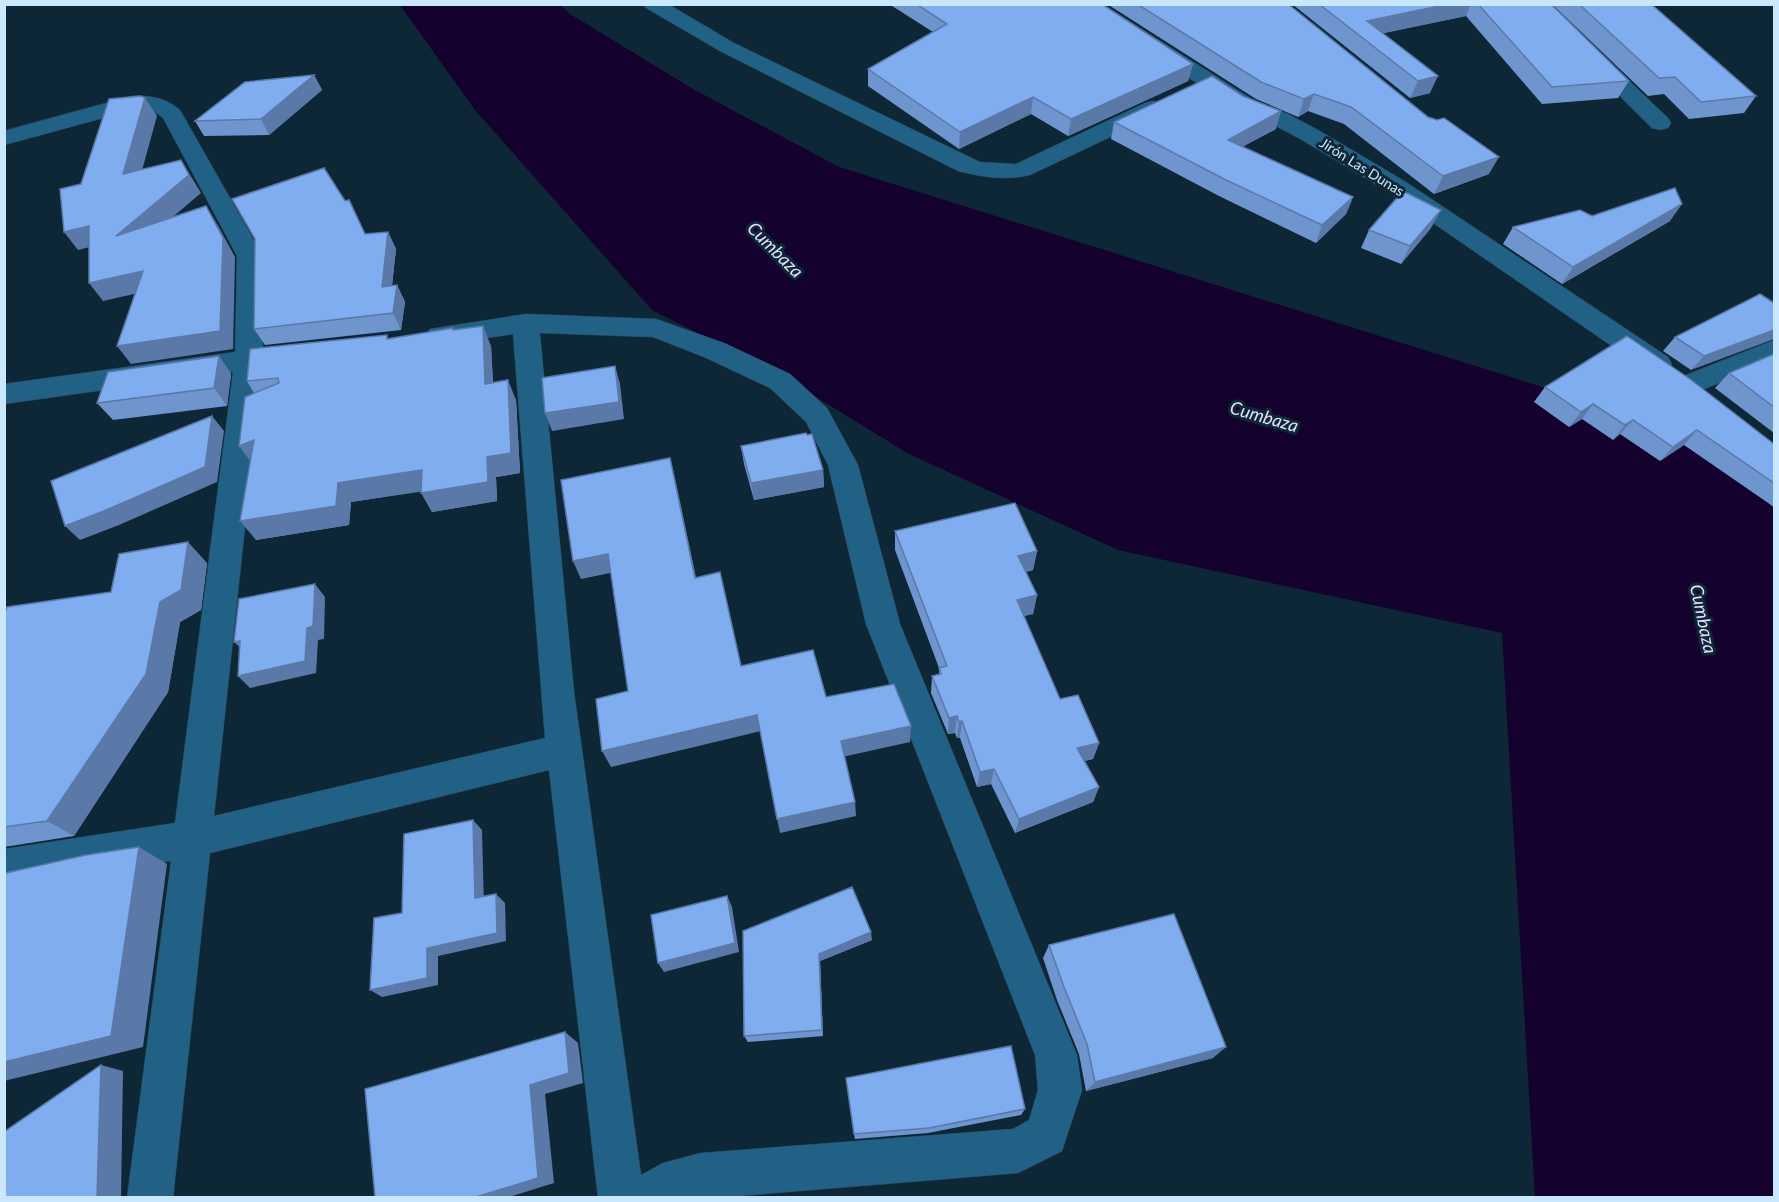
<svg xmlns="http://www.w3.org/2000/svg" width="1779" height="1202" viewBox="0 0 1779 1202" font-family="Lato,sans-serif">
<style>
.water{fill:#14012d}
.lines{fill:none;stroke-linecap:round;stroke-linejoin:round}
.minor-casing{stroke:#304454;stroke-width:1}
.minor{fill:#216186;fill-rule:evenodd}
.wall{fill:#6e95ce}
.shaded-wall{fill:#5a79a8}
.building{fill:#80adf0;stroke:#5a79a8;stroke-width:1.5}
.labels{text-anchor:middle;stroke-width:6;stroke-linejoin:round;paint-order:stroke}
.far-street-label{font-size:14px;fill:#c9e8fd;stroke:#0d2737}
.water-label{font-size:18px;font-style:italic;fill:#e6ddfe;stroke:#0d2737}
</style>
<rect width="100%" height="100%" fill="#0d2737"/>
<path class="water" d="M400 5H560L570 14 693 89 839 167 1581 399 1742 469 1774 510V1197H1535L1502 633 1118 550 909 454 777 373 652 310 475 110Z"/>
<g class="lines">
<defs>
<path id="minor" d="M643 4H668L734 43 980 162 1016 164 1145 103 1153 101 1161 103 1164 108 1161 113 1030 175C1005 181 982 177 958 171L720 51 646 8Z
M1077 4H1102L1255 101 1288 114 1318 130 1406 182 1668 357 1672 364 1668 371 1658 374 1648 371 1388 192 1302 140 1272 124 1239 111Z
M1527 4H1549L1668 118 1671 123 1668 128 1660 130 1652 128Z
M132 96C150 95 166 98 180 110L263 256V349L294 344 304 347 308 354 304 361 262 368 214 816 545 738 513 334 440 345 430 343 426 336 430 329 526 314 656 319 724 343 790 374 827 408 858 465 900 624 1077 1055 1082 1090 1062 1151 1018 1173 715 1198H598L549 770 210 853 173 1198H127L171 861 4 887V849L175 823 233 372 4 404V384L235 352 237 256 163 118C153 110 146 108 133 110L4 145V131ZM540 333 653 337 704 357 770 388 806 422 828 465 866 624 1035 1055 1038 1090 1029 1120 1013 1129 701 1153 663 1163 641 1175 574 692Z
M1774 340V361L1689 395 1679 392 1675 385 1679 378Z"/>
</defs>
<use href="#minor" class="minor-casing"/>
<use href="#minor" class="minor"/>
</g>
<path class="wall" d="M889 4H1102L1193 64 1188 81 1068 136 1031 114 959 149 868 86V69L933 32Z
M1107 4H1288L1489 174 1434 194 1344 124 1308 111 1298 117 1256 99Z
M1292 4H1551L1629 81 1618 98 1542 104 1466 16 1383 33 1430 93 1410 98Z
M1552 4H1651L1756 96 1744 113 1689 119 1664 94 1648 96Z
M314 75 322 90 269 135 204 136 195 121Z
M1114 122 1276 129 1242 147 1353 197 1346 214 1316 243 1219 196 1111 139Z
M1670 221 1562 284 1503 244 1513 227Z
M1431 228 1401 264 1361 248 1369 230Z
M388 232 396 249 392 286 397 285 405 302 401 330 265 345 254 329 365 234Z
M1774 303 1691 370 1663 351 1675 337Z
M454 330 491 346 493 382 516 400 520 473 496 477 497 501 432 512 421 491 351 502 349 525 256 540 250 461 254 393 247 381 389 338Z
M1774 354V433L1715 388 1729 373Z
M219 356 231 374 227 406 113 420 97 403Z
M1545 387 1774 444V507L1684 445 1660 461 1620 434 1613 440 1582 419 1569 427 1534 402Z
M741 446 823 470 824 487 754 500 744 464Z
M895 531 1037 551 1033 570 1026 572 1037 595 1033 614 1024 616 1060 699 1099 743 1093 759 1084 761 1099 787 1093 802 1015 833 991 784 977 787 960 738H957L955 733 948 734 931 693 932 676 939 674V668L895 550Z
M207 563 201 610 180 622 168 692 74 836 4 847V615L111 592Z
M743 931 872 940 820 961 823 1036 748 1042 744 1036Z
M1049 945 1213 1058 1086 1091 1079 1054 1057 1000 1043 958Z
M1025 1109 1021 1115 928 1133 855 1139 854 1134Z"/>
<path class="shaded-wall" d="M1449 4H1471L1466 16 1361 38 1367 21Z
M1193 64 1188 81 1068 136 1071 119Z
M314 75 322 90 269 135 261 119Z
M1438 76 1430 93 1410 98 1418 81Z
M1314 94 1308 111 1298 117 1304 99Z
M1033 97 1031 114 959 149 960 132Z
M145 98 157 116 136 192 123 174Z
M1281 111 1276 129 1223 157 1228 140Z
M1499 157 1489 174 1434 194 1443 176Z
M181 160 201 193 129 254 116 236Z
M1353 197 1346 214 1316 243 1322 225Z
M1682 204 1670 221 1562 284 1573 267Z
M206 206 217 224 235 257 233 349 131 364 117 346Z
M1441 210 1431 228 1401 264 1410 246Z
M89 226 102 244 78 250 64 232Z
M388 232 396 249 390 304 382 287Z
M143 271 156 289 103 301 89 283Z
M397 285 405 302 401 330 393 313Z
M483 326 491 346 494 404 485 384Z
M1774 330V339L1691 370 1704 356Z
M219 356 231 374 227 406 214 388Z
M615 366 620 384 624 419 552 431 545 413Z
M508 380 516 400 520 473 496 477 497 501 432 512 421 493 487 457Z
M1593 404 1582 419 1569 427 1581 412Z
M212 416 224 431 217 482 119 525 80 540 65 526Z
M1633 420 1620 434 1613 440 1625 425Z
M1697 430 1684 445 1660 461 1673 447Z
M254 440V466L239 446Z
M670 458 675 478 700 596 695 578Z
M422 470 432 490 351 502 349 525 256 540 240 521 338 483Z
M823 470 824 487 754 500 751 483Z
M188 542 207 563 201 610 180 622 168 692 74 836 47 821 160 602Z
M1037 551 1033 570 1015 575 1018 556Z
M608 554 615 572 581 579 573 561Z
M315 584 325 597 324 639 318 640 316 673 250 688 238 676 307 628Z
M1037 595 1033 614 1013 618 1017 600Z
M240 641 247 654 234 642Z
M757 715 761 731 611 767 602 751Z
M957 716 955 733 948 734 949 718Z
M962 721 960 738H957L959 722Z
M911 726 910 742 842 757 841 741Z
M1099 743 1093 759 1071 764 1077 748Z
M994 769 991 784 977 787 980 772Z
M1099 787 1093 802 1015 833 1019 819Z
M855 802 856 816 780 833 777 819Z
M473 820 482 830 484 907 475 898Z
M139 847 167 864 143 1047 4 1081V1062Z
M496 894 505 903 506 941 438 956V985L382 997 370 990 427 948Z
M727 896 732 907 739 952 664 972 658 963Z
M871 932 872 940 820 961 823 1036 822 1030 819 954Z
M565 1032 578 1043 583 1083 545 1094 554 1183 509 1197H476L530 1085Z
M1226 1047 1213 1058 1086 1091 1095 1082Z
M101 1065 123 1071 121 1197H97Z"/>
<path class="building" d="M916 4H1102L1193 64 1071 119 1033 97 960 132 868 69 947 24Z
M1137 4H1288L1428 117 1437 120 1444 118 1499 157 1443 176 1351 107 1314 94 1304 99 1261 82Z
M1319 4H1449L1367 21 1438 76 1418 81Z
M1478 4H1551L1629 81 1552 87Z
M1579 4H1651L1756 96 1701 102 1675 77 1659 78Z
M314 75 261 119 195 121 245 82Z
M1212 76 1243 96 1281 111 1228 140 1353 197 1322 225 1224 179 1114 122Z
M141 96 145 98 123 174 181 160 189 175 116 236 206 206 223 238 220 331 117 346 143 271 89 283V226L64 232 60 189 81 184 109 99Z
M324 168 345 201 349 200 365 234 388 232 382 287 397 285 393 313 254 329 255 239 232 199Z
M1675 188 1682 204 1573 267 1513 227 1580 210 1592 216Z
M1403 191 1441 210 1410 246 1369 230Z
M1760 294 1774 303V330L1704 356 1675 337Z
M483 326 485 384 508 380 511 453 487 457 488 482 421 493 422 470 338 483 336 506 240 521 254 440 239 446 245 397 279 383 278 378 247 381 250 349 387 335V339L453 328V330Z
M1627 336 1690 379 1774 444V483L1697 430 1673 447 1633 420 1625 425 1593 404 1581 412 1545 387Z
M1774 354V407L1729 373Z
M219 356 214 388 97 403 108 372Z
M615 366 619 402 545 413 542 378Z
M212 416 205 467 104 511 65 526 51 481Z
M806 433 807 435 812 434 823 470 751 483 741 446Z
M670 458 695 578 720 572 741 666 813 650 826 697 894 684 911 726 841 741 855 802 777 819 757 715 602 751 596 699 628 691 608 554 573 561 561 480Z
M1015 503 1037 551 1018 556 1037 595 1017 600 1060 699 1078 695 1099 743 1077 748 1099 787 1019 819 994 769 980 772 962 721 959 722 957 716 949 718 932 676 941 674 939 668 947 666 895 531Z
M188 542 181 590 160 602 146 674 47 821 4 827V615L7 607 111 592 119 554Z
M315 584 313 626 307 628 305 661 238 676 240 641 234 642 239 599Z
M473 820 475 898 496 894 497 933 427 948V978L370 990 374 918 402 913 404 834Z
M139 847 111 1036 4 1062V880L6 873 86 855Z
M852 887 871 932 819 954 822 1030 744 1036 743 931Z
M727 896 735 943 658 963 651 915Z
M1174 914 1226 1047 1095 1082 1087 1044 1064 987 1049 945Z
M565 1032 569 1073 530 1085 538 1178 476 1197H375L365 1089Z
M1011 1046 1025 1109 929 1128 854 1134 846 1078Z
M101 1065 97 1197H4V1132Z"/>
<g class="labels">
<g class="far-street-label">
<text transform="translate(1362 167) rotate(32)" y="5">Jirón Las Dunas</text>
</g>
<g class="water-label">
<text transform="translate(775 250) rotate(45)" y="6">Cumbaza</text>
<text transform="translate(1264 417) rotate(16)" y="6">Cumbaza</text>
<text transform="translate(1703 619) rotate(78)" y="6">Cumbaza</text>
</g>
</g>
<rect width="1779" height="1202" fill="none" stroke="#c9e8fd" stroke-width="12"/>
</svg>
